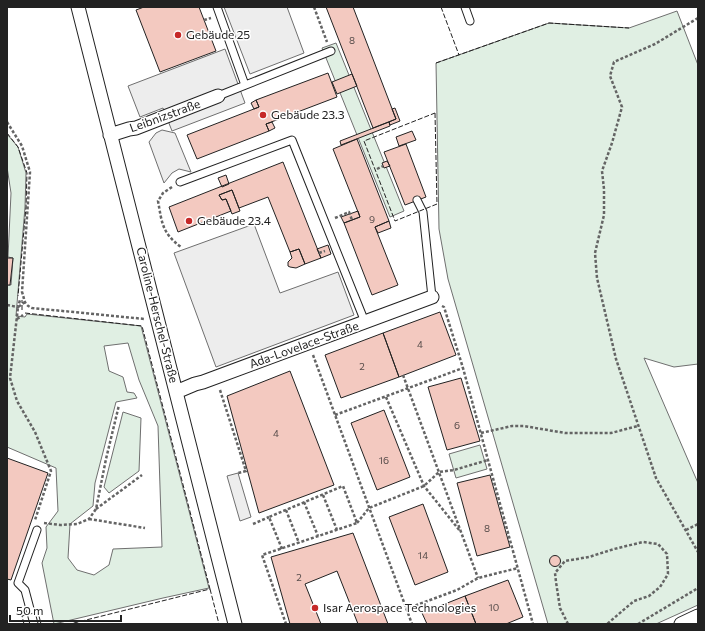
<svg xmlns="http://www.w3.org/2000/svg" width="705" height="631" viewBox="0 0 705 631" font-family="Commissioner,sans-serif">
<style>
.green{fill:#e0efe3;stroke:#6f6f6f;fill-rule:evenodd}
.parking{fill:#ededed;stroke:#6f6f6f}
.building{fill:#f3c9c0;stroke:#222}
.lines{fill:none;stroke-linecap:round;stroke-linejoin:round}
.service-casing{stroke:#222;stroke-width:9}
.minor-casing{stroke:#222;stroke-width:15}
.path{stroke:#646464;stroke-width:2.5;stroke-dasharray:3 2;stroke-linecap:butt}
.service{stroke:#fff;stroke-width:7}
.minor{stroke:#fff;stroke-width:13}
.fence{stroke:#222;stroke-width:1;stroke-dasharray:5 2;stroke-linecap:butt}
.poi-dot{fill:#c62828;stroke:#fff;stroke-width:1.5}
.labels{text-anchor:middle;stroke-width:3;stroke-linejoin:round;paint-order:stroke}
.number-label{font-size:10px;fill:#564c4a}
.poi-label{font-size:12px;fill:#222;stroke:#fff;text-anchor:start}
.street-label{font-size:12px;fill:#222;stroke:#fff}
</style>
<rect width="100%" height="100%" fill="#fff"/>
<path class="green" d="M677 11 698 65V364L674 367 644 358 698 483V605L656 624H548L448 279 439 229 436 63 549 23 629 28Z
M336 43 404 211 390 217 322 48Z
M7 134 18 147 26 173 25 207 16 316 25 317 27 314 141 326 209 588 163 598 54 624 42 563 47 548 46 527 58 511 56 468 7 447V285H11L13 258 8 257 11 193 7 167ZM128 343 139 380 158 426 162 547 113 549 109 565 94 575 77 570 68 558 70 524 93 506 95 483 116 402 137 398 134 393 127 392 123 377 109 371 104 346Z
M123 412 141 418 139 471 109 493 104 487Z
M480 445 487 469 456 478 449 454Z"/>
<path class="parking" d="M224 7H287L304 53 250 74Z
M225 49 245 103 172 131 163 108 140 117 128 86Z
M162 130 175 133 191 172 179 169 172 173 164 183 149 142 156 133Z
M254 224 280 293 338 272 354 315 216 367 174 253Z
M238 473 251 517 240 521 227 476Z"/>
<path class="building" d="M144 7H199L216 51 160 72 136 10Z
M326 7H353L396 119 373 128Z
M328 73 337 97 266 124 269 131 197 159 187 135 259 107 256 100Z
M352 74 357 86 337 94 332 82Z
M256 100 259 107 254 109 251 103Z
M395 108 400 121 390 125 389 122 396 119 392 109Z
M272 122 275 128 269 131 266 124Z
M389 122 390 126 341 145 340 141Z
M412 131 416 140 399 146 396 137Z
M357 139 389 221 375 227 398 285 372 295 344 223 360 217 333 149Z
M406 144 426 197 405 205 384 152Z
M387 161 390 166 384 168 382 163Z
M283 162 321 258 305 264 299 249 290 252 268 197 239 208 232 190 219 195 222 200 226 199 231 211 178 232 169 207Z
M226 175 229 184 222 187 218 178Z
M232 190 240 211 232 214 226 199 222 200 219 195Z
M358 211 360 217 344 223 341 217Z
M389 221 391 228 378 233 375 227Z
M328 245 331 254 321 258 317 249Z
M299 249 305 264 296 268 290 267 288 266V262L292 258 290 252Z
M7 258H13L10 285H7Z
M440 312 456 355 399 377 383 333Z
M383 333 399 377 341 398 325 355Z
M290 371 334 485 259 513 227 396Z
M461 378 480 441 447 450 428 387Z
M384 410 410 477 377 490 351 423Z
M7 458 48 473 11 580 7 579Z
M490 475 510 547 477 556 457 483Z
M423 504 448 572 415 585 389 517Z
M353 533 388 624H358L337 571 305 584 321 624H290L271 557Z
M549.5 561a5.5 5.5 0 1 1 11 0a5.5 5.5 0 1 1-11 0Z
M508 580 523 617 506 624H476L465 596Z
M465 596 476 624H427L422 613Z"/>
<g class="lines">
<defs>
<path id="service" d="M217 7 245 85
M465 7 470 21
M218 96 331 51
M180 182 292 140 365 322
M417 200 423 212 432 297
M34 624 25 590 18 583 37 530"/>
<path id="minor" d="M78 7 235 624
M110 135 129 129 136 128 218 96
M176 392 195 384 203 382 432 297
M681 624 698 616"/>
</defs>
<use href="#service" class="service-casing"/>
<use href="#minor" class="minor-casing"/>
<path class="path" d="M314 7 327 42
M698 18 655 44 614 62 610 76 622 107 612 143 602 171 604 189V215L595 253 597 278 616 359 656 478 698 552
M204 20 211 18
M7 122 22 146 30 172 22 292C25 300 23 304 32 308L145 319
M377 169 383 166
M172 187 163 193 158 201C162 223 162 233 181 247
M335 218 349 212 352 220
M319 253 325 251
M25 302 18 307 10 378 17 401 35 432 51 471 35 520
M7 305 18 307 20 300
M442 306 444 307 463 368 488 460 533 624
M17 319 23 315
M313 355 412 624
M403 375 478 578
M220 390 246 471 238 473
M386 397 424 486 460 531
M335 415 463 368
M481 433 512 426H524L565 433H611L638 426
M323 495 337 530
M304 502 318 536
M96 509 142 475
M286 510 299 543
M89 519 145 528
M44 523 60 525 77 524 89 519 96 509 106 459 119 405
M357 523 369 508 424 486 439 472 454 470 488 460
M253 524 269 517
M686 530 698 524
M282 549 269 517 343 486 357 523 262 555 286 624
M406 609 457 590 478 578 518 568
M568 624 560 608 556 582 555 573 565 561 589 557 614 549 643 542 658 544 667 554 668 574 660 587 649 596 634 601 607 624
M638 624 698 588"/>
<use href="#service" class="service"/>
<use href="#minor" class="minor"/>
<path class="fence" d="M441 7 459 55
M436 63 549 23 629 28
M435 113 437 204 395 221 364 141Z
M7 133 18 147 27 173 26 207 18 296
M22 310V300
M25 313 142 326 210 589 70 624
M210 589 219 624
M24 624 22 616 38 612 41 624"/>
</g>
<g class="poi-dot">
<circle cx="178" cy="35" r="4"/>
<circle cx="263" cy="115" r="4"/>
<circle cx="189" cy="221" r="4"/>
<circle cx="315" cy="608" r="4"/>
</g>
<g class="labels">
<g class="number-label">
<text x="352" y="44">8</text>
<text x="372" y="223">9</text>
<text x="420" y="348">4</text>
<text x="362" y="370">2</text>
<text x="457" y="429">6</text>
<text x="276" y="437">4</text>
<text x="384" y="464">16</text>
<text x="487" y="532">8</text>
<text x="423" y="559">14</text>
<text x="299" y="581">2</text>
<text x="494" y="611">10</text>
</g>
<g class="poi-label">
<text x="186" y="39">Gebäude 25</text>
<text x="271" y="119">Gebäude 23.3</text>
<text x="197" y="225">Gebäude 23.4</text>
<text x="323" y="612">Isar Aerospace Technologies</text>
</g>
<g class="street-label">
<text transform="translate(165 116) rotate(-20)" y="4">Leibnizstraße</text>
<text transform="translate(157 315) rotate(76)" y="4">Caroline-Herschel-Straße</text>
<text transform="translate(304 345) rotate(-20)" y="4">Ada-Lovelace-Straße</text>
</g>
</g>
<rect width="705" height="631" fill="none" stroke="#222222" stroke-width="16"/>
<path d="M10 615v6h111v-6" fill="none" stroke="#222222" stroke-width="2"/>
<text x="16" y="615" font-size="12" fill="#222222" stroke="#ffffff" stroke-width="3" paint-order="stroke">50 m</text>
</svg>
